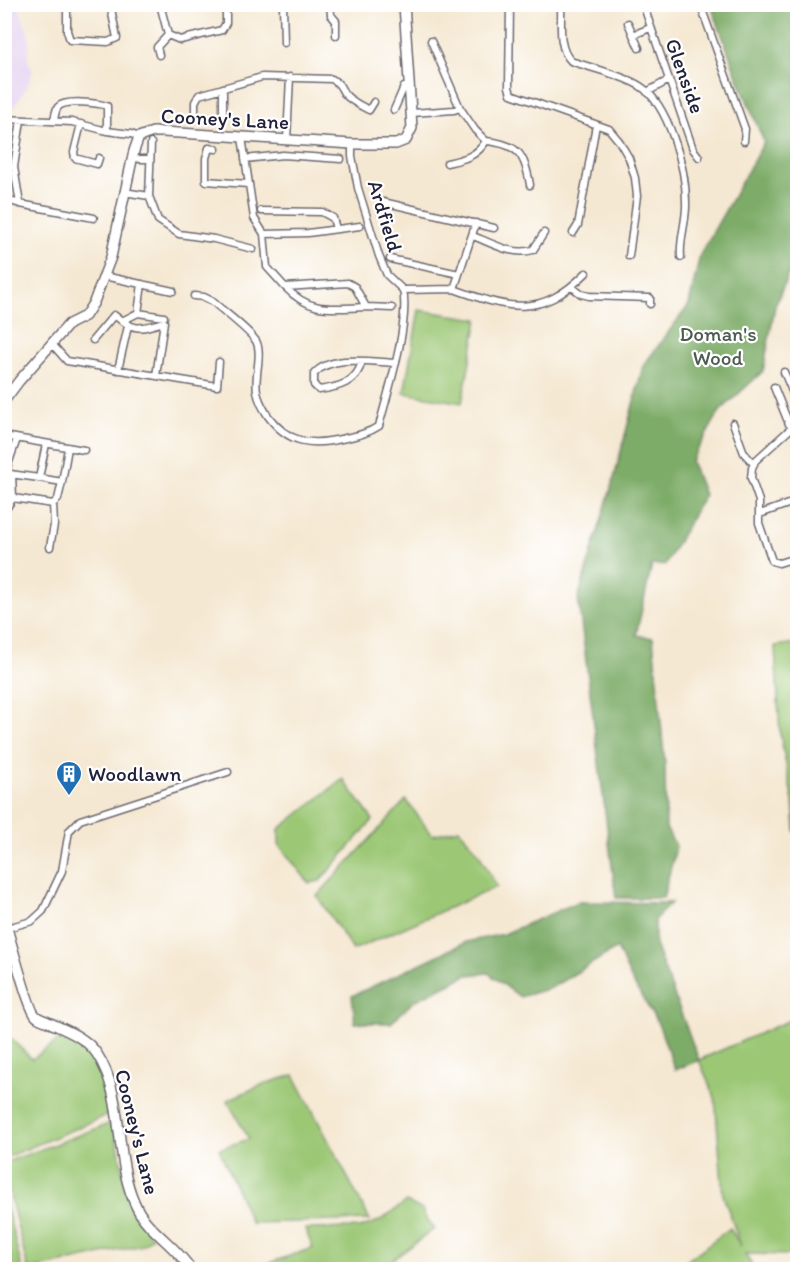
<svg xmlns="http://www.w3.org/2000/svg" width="802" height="1274" viewBox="0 0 802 1274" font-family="Itim,sans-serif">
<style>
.built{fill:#e5d3f1}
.green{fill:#9cc876;stroke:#5f7558;stroke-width:1.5}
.forest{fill:#7dac67;stroke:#506751;stroke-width:1.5}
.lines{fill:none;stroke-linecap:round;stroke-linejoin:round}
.street-casing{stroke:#6c6770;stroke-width:9}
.secondary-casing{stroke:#6c6770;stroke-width:12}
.street{stroke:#fff;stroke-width:6}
.secondary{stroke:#fff;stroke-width:9}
.labels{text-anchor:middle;stroke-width:4.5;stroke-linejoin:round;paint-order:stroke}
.street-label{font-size:21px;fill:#22223b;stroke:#fff}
.park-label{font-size:21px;fill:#4d5c50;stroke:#fff}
.poi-label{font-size:21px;fill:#22223b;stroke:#fff;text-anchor:start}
</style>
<rect width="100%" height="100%" fill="#fff"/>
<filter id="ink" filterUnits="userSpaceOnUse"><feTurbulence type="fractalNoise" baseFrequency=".0167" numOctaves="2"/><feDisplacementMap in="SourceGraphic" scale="12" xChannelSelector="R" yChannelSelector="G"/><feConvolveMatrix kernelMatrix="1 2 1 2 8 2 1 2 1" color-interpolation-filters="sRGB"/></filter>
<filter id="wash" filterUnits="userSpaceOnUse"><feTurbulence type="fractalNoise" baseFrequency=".008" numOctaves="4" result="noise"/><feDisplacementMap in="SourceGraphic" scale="24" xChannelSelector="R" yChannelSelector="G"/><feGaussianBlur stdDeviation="1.35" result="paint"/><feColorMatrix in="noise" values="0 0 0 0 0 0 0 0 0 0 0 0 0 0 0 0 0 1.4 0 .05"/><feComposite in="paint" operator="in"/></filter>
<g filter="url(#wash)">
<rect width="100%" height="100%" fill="#f5e8d2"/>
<path class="built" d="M5 5H18L29 37 28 61 33 71 27 87 11 111H5V20L13 15Z"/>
<path class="green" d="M419 310 478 319 462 403 404 393Z
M797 643H798L797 835 795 831 793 801 780 734 775 646Z
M343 779 373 820 320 881 309 883 279 845V829Z
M406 800 432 835 459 829 478 852 497 887 353 950 317 896Z
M797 1017V1255L745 1254 754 1269H676L730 1228 741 1246 723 1195 715 1098 699 1060Z
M4 1032 32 1059 64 1036C71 1039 80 1042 86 1047 104 1061 107 1093 110 1114L5 1158Z
M294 1075 370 1220 251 1223 219 1149 249 1139 227 1100 264 1084Z
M114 1122 125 1184 137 1217 152 1237 142 1245 35 1269H28L5 1176 4 1163Z
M4 1199H5L22 1269H5Z
M406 1202 421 1209 434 1229 388 1263 377 1269H264L263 1265 313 1248 305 1229 360 1228 379 1221Z"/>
<path class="forest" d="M711 5H792L796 15 797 253 775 306 763 371 720 411 691 461 704 495 665 565H652L636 635 653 638 665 765 666 828 676 847 663 898H616L578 598 614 478 643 366 689 305 700 255 764 142 737 76Z
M578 902 671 903 655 919V945L699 1060 675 1070 658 1023 632 981 617 948 551 988 520 997 488 973 467 975 414 1001 391 1023H355L352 996 466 942 504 934Z"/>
</g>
<g filter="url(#ink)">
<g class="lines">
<defs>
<path id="street" d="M67 4V31L70 40 108 42 117 38 110 4
M160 4 168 35 180 40 222 30 226 23V4
M283 4 284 43
M330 4 331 15 336 21V35
M510 4 509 87 511 94 609 129 619 141 629 158 635 178 637 196 629 256
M561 4C562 23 557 47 571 61 591 68 623 75 640 86 669 104 686 170 686 202 687 221 679 239 681 257
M643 4 693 149 699 157
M700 4 745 129 744 141
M797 4 798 5
M628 23 639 48
M633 35 650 28
M159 55 157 47 168 35
M647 92 669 80
M394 110 404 87H410
M195 113V102L199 95 262 77 332 79C341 85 339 85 344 93 350 101 361 106 369 110L374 102
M223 113V88
M412 113 454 110 460 108 431 41
M4 119 72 122 107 131 131 134 139 137
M21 120 14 167 20 204 94 218
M54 121C55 116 55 111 58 107 65 99 98 103 107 106V131
M81 124 74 152 75 158 97 164 99 158
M242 137 254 218 264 234 267 267 285 287 348 283 355 287 366 307 392 308
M287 140 290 77
M486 141C518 144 525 154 530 185
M151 143 149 196 158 220 179 234 214 239 253 249
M352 144V156L358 188 379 256 387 275 403 290
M216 149 209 148 206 158V181L248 184
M139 159H150
M245 159 283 155 341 159
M447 163C464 159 476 157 486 141L475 130 460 108
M124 192 149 196
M4 199 20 204
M261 211 322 212 333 218 336 229
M381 212 383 202 494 228
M573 233 578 225 596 125
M264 234 308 233 360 226
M473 236C492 243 512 256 533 250L544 233
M390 259 459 274
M104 276 173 291
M285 287C311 314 332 308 366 307
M572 287 581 294 589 296 650 298V304
M454 289C509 309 540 319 586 273
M403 290 454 289 476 223
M194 296 204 297 212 301C223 311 249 330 256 341 263 354 254 376 257 391 258 400 263 408 268 416 288 443 310 446 341 439 355 436 367 434 379 426 388 392 410 323 403 290
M138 313 164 317
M122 321 138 313 142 284
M93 340 114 315C135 332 140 329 164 322L156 376
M52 344 67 361 217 386 219 362
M362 361C357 383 339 387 319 390L314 385V374C331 354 372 362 396 363
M118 370 128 326
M784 372 798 405
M774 387 789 424 798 436
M798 422 755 461 752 468 751 478 759 501V523L772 561 779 563 798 557
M733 423 744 453 754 464
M4 436 84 450
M46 444 39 478 62 482 68 448
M5 473 17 439
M10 474 39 478
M12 474 13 498 53 504 58 499 62 482
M4 512 13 498
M760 514 788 504
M50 547 54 525 53 504
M7 928 32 921 43 911 62 871 69 831 80 820 228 772"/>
<path id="secondary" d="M4 401 19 381 69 324 85 316 94 302 111 257 134 151 139 137 153 132H163L352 144H396L406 140 412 128 404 4
M4 917C8 931 29 1011 36 1016 39 1019 44 1020 48 1022 65 1030 86 1037 97 1054 126 1098 113 1161 137 1208 149 1232 177 1246 191 1270"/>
</defs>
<use href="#street" class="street-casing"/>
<use href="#secondary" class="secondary-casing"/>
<use href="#street" class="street"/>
<use href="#secondary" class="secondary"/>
</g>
</g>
<defs>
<symbol id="building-pin" viewBox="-11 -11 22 30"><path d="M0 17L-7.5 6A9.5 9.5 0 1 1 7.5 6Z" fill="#1f6fb2" stroke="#fff"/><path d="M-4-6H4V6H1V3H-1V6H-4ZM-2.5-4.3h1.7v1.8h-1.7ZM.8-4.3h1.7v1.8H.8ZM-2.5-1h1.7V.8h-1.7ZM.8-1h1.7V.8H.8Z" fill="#fff"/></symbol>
</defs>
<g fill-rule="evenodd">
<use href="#building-pin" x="54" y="759" width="30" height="40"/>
</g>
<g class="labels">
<g class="street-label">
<text transform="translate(685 76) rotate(70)" y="7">Glenside</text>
<text transform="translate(225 119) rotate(3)" y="7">Cooney's Lane</text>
<text transform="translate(385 216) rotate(73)" y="7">Ardfield</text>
<text transform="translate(137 1132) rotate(76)" y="7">Cooney's Lane</text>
</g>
<g class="park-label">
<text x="718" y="341">Doman's<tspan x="718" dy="24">Wood</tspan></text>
</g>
<g class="poi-label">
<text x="88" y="781">Woodlawn</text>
</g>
</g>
<rect width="802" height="1274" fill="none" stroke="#fff" stroke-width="24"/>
</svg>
